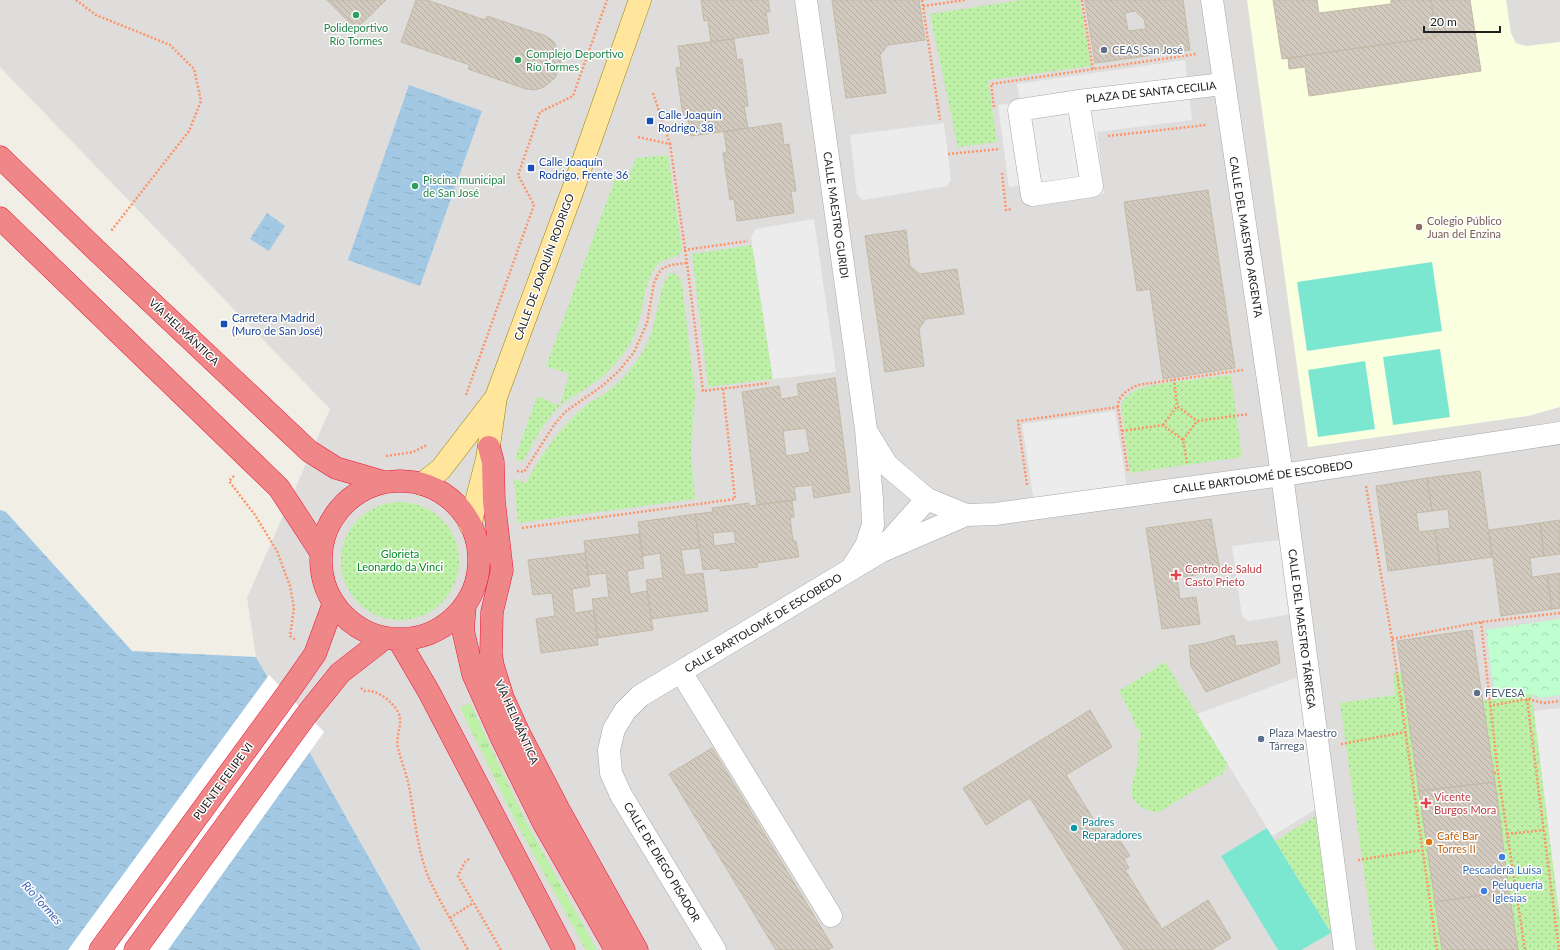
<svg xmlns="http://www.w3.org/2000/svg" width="1560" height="950" viewBox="0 0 1560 950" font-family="Lato,sans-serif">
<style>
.residential{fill:#dedddc}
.education{fill:#faffe0}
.grass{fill:url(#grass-tufts)}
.park{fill:url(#park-crowns)}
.garden{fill:url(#garden-dots)}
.pitch{fill:#7ce7d1}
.parking{fill:#ececec}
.water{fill:url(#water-ripples)}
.pier{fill:#fff}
.building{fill:url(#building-back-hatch);stroke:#c4b9a6;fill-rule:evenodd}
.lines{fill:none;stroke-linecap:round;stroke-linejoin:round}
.minor-casing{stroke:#a7a7a7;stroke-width:23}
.major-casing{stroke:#9b8300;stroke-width:23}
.highway-casing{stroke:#ec1539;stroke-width:23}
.path{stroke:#ff9368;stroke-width:2.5;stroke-dasharray:2 2;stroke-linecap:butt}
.minor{stroke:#fff;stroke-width:22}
.major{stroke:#ffe69c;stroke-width:22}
.highway{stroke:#ef8687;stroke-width:22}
.leisure-dot{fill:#2e9e5b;stroke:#fff;stroke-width:1.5}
.service-dot{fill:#5c6f8a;stroke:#fff;stroke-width:1.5}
.transit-dot{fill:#1a4fb4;stroke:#fff;stroke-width:1.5}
.education-dot{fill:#8d6e63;stroke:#fff;stroke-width:1.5}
.health-dot{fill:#e0444e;stroke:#fff;stroke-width:1.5}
.culture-dot{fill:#0f9aa8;stroke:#fff;stroke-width:1.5}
.food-dot{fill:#e8710a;stroke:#fff;stroke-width:1.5}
.shop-dot{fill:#3f7fe0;stroke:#fff;stroke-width:1.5}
.labels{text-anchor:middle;stroke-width:3;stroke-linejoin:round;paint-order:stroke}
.leisure-label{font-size:11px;fill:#27864d;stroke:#fff;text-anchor:start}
.service-label{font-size:11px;fill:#4e5e75;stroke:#fff;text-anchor:start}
.street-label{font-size:11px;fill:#202020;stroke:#fff}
.transit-label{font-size:11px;fill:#164399;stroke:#fff;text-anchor:start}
.education-label{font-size:11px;fill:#785e54;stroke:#fff;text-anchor:start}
.park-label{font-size:11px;fill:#018a25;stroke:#fff}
.health-label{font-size:11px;fill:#be3a42;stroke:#fff;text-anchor:start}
.culture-label{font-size:11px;fill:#0d838f;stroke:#fff;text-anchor:start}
.food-label{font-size:11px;fill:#c56008;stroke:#fff;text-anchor:start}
.shop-label{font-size:11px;fill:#366cbe;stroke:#fff}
.water-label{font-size:12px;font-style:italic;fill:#4268b9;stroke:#fff}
</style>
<defs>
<pattern id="grass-tufts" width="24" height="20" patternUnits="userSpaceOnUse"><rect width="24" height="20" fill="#bef0a7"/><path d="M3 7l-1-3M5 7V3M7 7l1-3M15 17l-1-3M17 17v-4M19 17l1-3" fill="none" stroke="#a3ce8f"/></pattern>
<pattern id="park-crowns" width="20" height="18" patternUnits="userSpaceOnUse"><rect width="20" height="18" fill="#bffecf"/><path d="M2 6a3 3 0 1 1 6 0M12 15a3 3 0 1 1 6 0" fill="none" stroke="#a4d9b1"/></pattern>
<pattern id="garden-dots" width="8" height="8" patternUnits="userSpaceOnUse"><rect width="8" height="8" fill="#bef0a7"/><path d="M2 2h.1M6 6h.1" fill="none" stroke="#a3ce8f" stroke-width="1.8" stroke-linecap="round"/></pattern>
<pattern id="water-ripples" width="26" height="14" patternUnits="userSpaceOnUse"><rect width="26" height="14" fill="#a2c8e3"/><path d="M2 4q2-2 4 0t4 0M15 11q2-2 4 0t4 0" fill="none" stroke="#8bacc2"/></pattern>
<pattern id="building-back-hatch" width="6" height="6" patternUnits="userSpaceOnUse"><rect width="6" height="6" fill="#d2cabe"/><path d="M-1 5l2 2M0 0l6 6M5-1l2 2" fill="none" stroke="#b4ada3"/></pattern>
</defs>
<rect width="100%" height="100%" fill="#f1efe5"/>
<path class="residential" d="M0 0H1560V950H421L256 657 247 598 330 409 0 67Z"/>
<path class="education" d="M1247 0H1506L1511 33 1516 43 1526 46 1560 42V407L1528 416 1308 447Z"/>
<path class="grass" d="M470 703 525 820 597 950H586L518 826 460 708Z"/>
<path class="park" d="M1560 619V695L1540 698 1531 694 1495 699 1486 630Z"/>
<path class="garden" d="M1022 0H1080L1091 66 988 80 997 142 958 147 930 14Z
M668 155 682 249C678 263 662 253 653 271 639 296 645 325 625 351 619 360 611 369 603 376 590 387 573 395 560 406 545 419 532 444 523 462L515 459 537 396 560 406 569 374 546 366 615 179 628 178 636 158Z
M752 245 773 379 708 387 692 254Z
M673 273 678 276 682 284 695 394 691 453 695 499 518 523 514 479 526 483C541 455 559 428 584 407 591 401 600 397 607 392 619 383 630 371 638 359 646 348 651 336 654 323 659 306 659 289 669 274Z
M1231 375 1242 457 1130 473 1121 405 1125 398 1137 389 1159 384Z
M341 561a59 59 0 1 1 118 0a59 59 0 1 1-118 0Z
M1165 662 1228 764 1222 774 1159 812C1150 813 1135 806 1132 795 1130 786 1137 770 1138 761 1139 754 1138 746 1138 739L1141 738 1140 729H1137L1131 714 1119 691Z
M1402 672 1442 950H1375L1340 703 1395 695 1393 674Z
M1531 694 1534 711 1560 921V950H1518L1482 701Z
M1316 816 1331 933 1275 841Z"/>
<path class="pitch" d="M1432 262 1442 331 1307 351 1297 282Z
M1440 349 1450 417 1393 425 1383 357Z
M1365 361 1375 429 1318 437 1308 370Z
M1267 828 1331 933 1301 950H1278L1221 856Z"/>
<path class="parking" d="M1185 60 1192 120 1097 132 1104 194 1030 202 1027 184 1009 187 998 105 1020 102 1017 84Z
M944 123 951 180 947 186 863 200 857 194 850 135Z
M814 219 836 372 773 379 751 237 756 229Z
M1115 411 1127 488 1034 501 1022 424Z
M1281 540 1292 614 1248 621 1242 616 1232 546Z
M1301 676 1318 808 1272 836 1197 714Z
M1560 708V921L1534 711Z"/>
<path class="water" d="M409 85 482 111 420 286 348 260Z
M267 213 285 226 269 251 250 239Z
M0 510 6 512 132 651 256 657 421 950H0Z"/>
<path class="pier" d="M269 675 324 732 168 950H68Z"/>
<path class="building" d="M327 0H386L356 29Z
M416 0H427L485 20 487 16 546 36 554 42 560 55 561 64 555 78 544 87 535 90 526 89 468 69 470 65 401 42Z
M701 0H768L770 12H766L769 33 711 42 708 20 704 21Z
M832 0H919L925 40 888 45 880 55 886 93 846 98Z
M1085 0H1183L1190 50 1095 63ZM1135 11 1144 19 1146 29 1128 31 1125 13Z
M1273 0H1317L1319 13 1391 4V0H1431L1436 37 1282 59Z
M1431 0H1470L1481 71 1309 96 1305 67 1289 69 1288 58 1436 37Z
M734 39 737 60 742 59 748 106H744L748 128 691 136 687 114 683 115 676 68 681 67 678 46Z
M781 123 784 145 789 144 796 191H791L794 213 737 221 734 199 730 200 723 153 727 152 724 132Z
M1208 190 1235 368 1163 379 1150 289 1137 291 1124 202Z
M906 230 910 266 920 274 957 269 964 314 926 319 919 329 924 366 885 372 865 236Z
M835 378 850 492 814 498 812 485 794 487 796 500 757 505 742 392 779 386 781 399 799 396 797 384ZM806 428 810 452 786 456 783 431Z
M1480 471 1492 557 1440 564 1435 530 1450 528 1448 509 1432 511 1427 478Z
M1427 478 1432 511 1416 513 1419 532 1435 530 1440 564 1388 571 1376 486Z
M792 500 794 517H790L793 541H796L799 557 757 563 758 567 720 571V568L703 570 695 514 713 512 712 508 749 503 750 506ZM734 531 736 543 714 546 713 533Z
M695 514 700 548 681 550 685 575 703 573 708 611 651 619 646 580 663 578 660 553 643 556 638 522Z
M1211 519 1220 571 1177 578 1180 599 1196 597 1200 624 1162 629 1146 528Z
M1560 520V554L1544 556 1540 523Z
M1540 523 1544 556 1530 558 1532 577 1547 575 1552 609 1501 616 1489 530Z
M639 534 644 568 627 571 630 594 647 591 653 630 598 638 592 599 609 597 606 573 588 575 584 541Z
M585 553 590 586 572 589 575 613 594 610 598 645 541 653 536 619 555 616 552 593 533 595 528 560Z
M1560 573V608L1552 609 1547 575Z
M1472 630 1495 782 1419 791 1397 641Z
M1234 635 1236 646 1277 641 1280 663 1206 692 1191 666 1189 646 1206 643Z
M1090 710 1112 747 1066 775 1102 833 1106 830 1111 839 1117 836 1130 856 1124 859 1129 868 1125 870 1162 929 1208 900 1231 938 1211 950H1124L1030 798 986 825 963 788Z
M712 748 773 848 833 947 828 950H776L669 774Z
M1495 782 1509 891 1435 902 1419 791Z
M1509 891 1518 950H1442L1435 902Z"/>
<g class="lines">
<defs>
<path id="minor" d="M806 0 866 429 872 499 873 525 866 546 852 568
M1212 0 1282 475 1345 950
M1078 101 1092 186 1032 195 1019 110 1078 101 1223 84
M868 434 887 465 927 499 966 515
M885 546 927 499
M681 672 831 916
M715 950 621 795 611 773 609 750 614 729 625 711 640 696 880 552 966 515 995 514 1282 475 1560 433"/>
<path id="major" d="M422 484 441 469 494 400
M470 525 487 459 496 397 571 195 640 0"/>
<path id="highway" d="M0 157 96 250 309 451 336 468 384 482
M0 218 279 488 320 551
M489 447 493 462 494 501 502 570 492 612 491 654 493 666 503 698 519 733 559 810 637 950
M321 560a79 79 0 1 1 158 0a79 79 0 1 1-158 0Z
M465 605 463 630 473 674 503 741 543 822 616 950
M398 639 429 692 564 950
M100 950 287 694 315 654 333 605
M135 950 307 714 340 673 385 638"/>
</defs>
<use href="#minor" class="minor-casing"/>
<use href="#major" class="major-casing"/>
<use href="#highway" class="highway-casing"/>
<path class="path" d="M76 0 96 15 170 45 194 69 201 101 189 131 111 231
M922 0 940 120
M1082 0 1093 70
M923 6 965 0
M653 93 670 144
M994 107 991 84 1196 54
M1108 136 1206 125
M638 137 670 144 687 263 703 391 769 383
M948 154 1000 149
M1002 173 1006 210 1012 209
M684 250 748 241
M1174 379 1177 406 1197 421
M466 395 534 205 518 175 540 112 573 96 607 0
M1118 407C1117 396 1129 389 1138 385L1243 370
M1163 425 1177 406
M1122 431 1163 425 1183 440 1187 463
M1183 440 1197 421 1248 414
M386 456 413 452 427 445
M517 471 524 472 554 425 565 412 602 386 619 371 634 352 647 323 654 283 658 274 663 268 671 265 687 263
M234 476 229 481 255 515 277 551 290 586 294 608 290 636 296 640
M1027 485 1018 421 1118 407 1128 472
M1366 486 1392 639 1437 950
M522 528 735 499 723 389
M1481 622 1498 773 1525 950
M1392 639 1481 622 1560 613
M361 688 364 691C377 689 392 701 398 712 404 724 395 735 398 748 401 760 406 773 409 786 415 818 417 853 431 883 442 906 456 928 468 950
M1527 699 1559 950
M1489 706 1527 699 1544 703 1560 701
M1341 744 1406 732
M1494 773H1498
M1507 834 1544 830
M469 859 465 862 458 876 501 950
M1358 860 1422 850
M1510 896 1516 895
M450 918 473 903"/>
<use href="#minor" class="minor"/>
<use href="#major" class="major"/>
<use href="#highway" class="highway"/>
</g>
<g class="leisure-dot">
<circle cx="356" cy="15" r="4"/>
<circle cx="518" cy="60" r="4"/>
<circle cx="415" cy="186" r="4"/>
</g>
<g class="service-dot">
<circle cx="1104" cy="50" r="4"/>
<circle cx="1477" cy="693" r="4"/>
<circle cx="1261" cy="739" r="4"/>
</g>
<g class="transit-dot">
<rect x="646" y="117" width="8" height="8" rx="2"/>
<rect x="527" y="164" width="8" height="8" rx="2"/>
<rect x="220" y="320" width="8" height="8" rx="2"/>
</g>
<circle class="education-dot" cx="1419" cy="227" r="4"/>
<g class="health-dot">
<path d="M1174 569h4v4h4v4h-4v4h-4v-4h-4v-4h4z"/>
<path d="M1424 797h4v4h4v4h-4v4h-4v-4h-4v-4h4z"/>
</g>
<circle class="culture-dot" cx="1074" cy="828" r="4"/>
<circle class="food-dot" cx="1429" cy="842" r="4"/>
<g class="shop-dot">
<circle cx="1502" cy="857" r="4"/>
<circle cx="1484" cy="891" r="4"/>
</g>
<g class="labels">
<g class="leisure-label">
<text x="356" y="32" text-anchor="middle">Polideportivo<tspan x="356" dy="13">Río Tormes</tspan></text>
<text x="526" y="58">Complejo Deportivo<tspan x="526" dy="13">Río Tormes</tspan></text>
<text x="423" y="184">Piscina municipal<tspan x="423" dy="13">de San José</tspan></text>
</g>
<g class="service-label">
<text x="1112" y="54">CEAS San José</text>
<text x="1485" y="697">FEVESA</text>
<text x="1269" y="737">Plaza Maestro<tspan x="1269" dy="13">Tárrega</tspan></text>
</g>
<g class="street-label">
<text transform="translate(1151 92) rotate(-6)" y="4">PLAZA DE SANTA CECILIA</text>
<text transform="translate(836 215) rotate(82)" y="4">CALLE MAESTRO GURIDI</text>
<text transform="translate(1246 237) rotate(81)" y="4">CALLE DEL MAESTRO ARGENTA</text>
<text transform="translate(544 267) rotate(-70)" y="4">CALLE DE JOAQUÍN RODRIGO</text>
<text transform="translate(184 332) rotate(43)" y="4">VÍA HELMÁNTICA</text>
<text transform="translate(1263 477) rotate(-8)" y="4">CALLE BARTOLOMÉ DE ESCOBEDO</text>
<text transform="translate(763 623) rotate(-31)" y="4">CALLE BARTOLOMÉ DE ESCOBEDO</text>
<text transform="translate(1302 629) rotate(83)" y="4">CALLE DEL MAESTRO TÁRREGA</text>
<text transform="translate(517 722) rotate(66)" y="4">VÍA HELMÁNTICA</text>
<text transform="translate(223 781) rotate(-54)" y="4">PUENTE FELIPE VI</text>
<text transform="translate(662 862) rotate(59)" y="4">CALLE DE DIEGO PISADOR</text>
</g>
<g class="transit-label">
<text x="658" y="119">Calle Joaquín<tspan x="658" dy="13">Rodrigo, 38</tspan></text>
<text x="539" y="166">Calle Joaquín<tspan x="539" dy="13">Rodrigo, Frente 36</tspan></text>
<text x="232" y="322">Carretera Madrid<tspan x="232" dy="13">(Muro de San José)</tspan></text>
</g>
<g class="education-label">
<text x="1427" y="225">Colegio Público<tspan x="1427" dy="13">Juan del Enzina</tspan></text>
</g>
<g class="park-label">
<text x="400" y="558">Glorieta<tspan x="400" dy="13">Leonardo da Vinci</tspan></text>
</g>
<g class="health-label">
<text x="1185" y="573">Centro de Salud<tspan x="1185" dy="13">Casto Prieto</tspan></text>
<text x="1434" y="801">Vicente<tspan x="1434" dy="13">Burgos Mora</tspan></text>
</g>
<g class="culture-label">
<text x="1082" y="826">Padres<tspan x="1082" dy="13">Reparadores</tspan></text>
</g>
<g class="food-label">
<text x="1437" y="840">Café Bar<tspan x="1437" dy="13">Torres II</tspan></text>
</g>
<g class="shop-label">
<text x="1502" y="874">Pescadería Luisa</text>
<text x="1492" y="889" text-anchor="start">Peluquería<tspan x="1492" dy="13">Iglesias</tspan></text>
</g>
<g class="water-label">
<text transform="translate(42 903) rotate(48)" y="4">Río Tormes</text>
</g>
</g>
<path d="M1424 26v6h76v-6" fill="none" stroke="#202020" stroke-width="2"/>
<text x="1430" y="26" font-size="12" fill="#202020" stroke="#ffffff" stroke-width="3" paint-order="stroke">20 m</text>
</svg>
